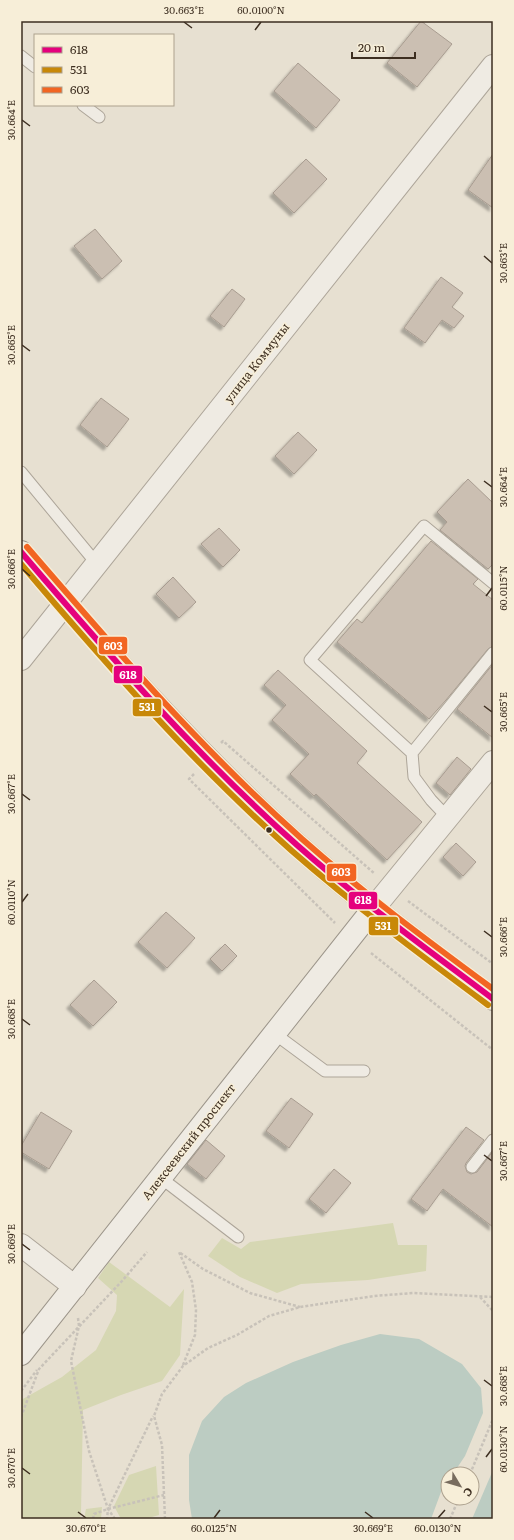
<svg xmlns="http://www.w3.org/2000/svg" width="514" height="1540" viewBox="0 0 514 1540" font-family="Literata,serif">
<style>
.green{fill:#d6d7b3}
.water{fill:#bcccc2}
.building{fill:#cbbfb2;stroke:#a89c90;filter:url(#shadow)}
.lines{fill:none;stroke-linecap:round;stroke-linejoin:round}
.lane-casing{stroke:#ada599;stroke-width:13}
.street-casing{stroke:#ada599;stroke-width:24}
.secondary-casing{stroke:#9c958a;stroke-width:24}
.path{stroke:#c8c2b9;stroke-width:2.5;stroke-dasharray:3 2;stroke-linecap:butt}
.lane{stroke:#efebe3;stroke-width:11}
.street{stroke:#efebe3;stroke-width:22}
.secondary{stroke:#efebe3;stroke-width:22}
.bus-1-casing{stroke:#f7eed8;stroke-width:9}
.bus-2-casing{stroke:#f7eed8;stroke-width:9}
.bus-3-casing{stroke:#f7eed8;stroke-width:9}
.bus-1{stroke:#e5007d;stroke-width:6}
.bus-2{stroke:#c88808;stroke-width:6}
.bus-3{stroke:#f26522;stroke-width:6}
.ticks{fill:none;stroke:#3d2e20;stroke-width:1.5}
.bus-dot{fill:#3d2e20;stroke:#f7eed8;stroke-width:1.5}
.labels{text-anchor:middle;stroke-width:3;stroke-linejoin:round;paint-order:stroke}
.street-label{font-size:12px;fill:#3d2e20;stroke:#f7eed8}
.line-badge{stroke:#f7eed8;stroke-width:1.5}
.badge-label{font-size:11px;text-anchor:middle;font-weight:bold;fill:#fff}
.neatline{fill:none;stroke:#3d2e20;stroke-width:1.5}
.ticks-label{font-size:10px;text-anchor:middle;fill:#3d2e20}
</style>
<defs>
<filter id="shadow"><feDropShadow dx="-3.5" dy="3.5" stdDeviation="1" flood-color="#0004"/></filter>
</defs>
<rect width="100%" height="100%" fill="#e7e0d1"/>
<path class="green" d="M393 1223 398 1245H427L426 1271 368 1280 301 1284 277 1293 240 1277 208 1256 222 1238 241 1249 250 1242Z
M109 1262 170 1307 184 1289 180 1355 162 1381 121 1395 83 1410 81 1513 80 1519H21V1400L62 1377 96 1350 116 1311 117 1295 98 1278Z
M156 1466 159 1515 145 1519H121L114 1506 129 1475Z
M102 1507 101 1519H84L86 1509Z"/>
<path class="water" d="M380 1334 419 1339 462 1364 481 1388 483 1413 465 1456 453 1474H448V1481L441 1492 431 1519H192L189 1500V1455L202 1421 224 1397 246 1383 293 1362 341 1345Z
M493 1470V1519H472Z"/>
<path class="building" d="M421 21 452 44 417 87 387 63Z
M298 63 340 100 316 128 274 91Z
M493 154V208L468 190Z
M306 159 327 179 294 213 273 193Z
M95 229 122 261 102 279 74 246Z
M441 277 463 293 452 307 464 316 454 328 442 320 425 343 404 328Z
M232 289 245 299 224 327 210 316Z
M101 398 129 419 107 447 80 425Z
M298 432 317 450 294 474 275 456Z
M468 479 493 503V564L488 569 440 530 447 522 437 512Z
M219 528 240 550 223 567 201 544Z
M431 541 478 579 473 584 493 600V646L488 649 446 700 429 719 337 642 357 619 362 623Z
M173 577 196 602 179 618 156 594Z
M493 664V738L457 709Z
M278 670 367 751 357 763 422 822 387 860 316 794 314 796 290 774 309 754 272 720 286 705 264 685Z
M457 757 471 769 450 795 436 783Z
M456 843 476 862 463 876 443 857Z
M166 912 195 938 167 968 138 942Z
M225 944 237 956 222 971 210 959Z
M94 980 117 1002 93 1026 70 1005Z
M291 1098 313 1114 289 1148 266 1131Z
M41 1112 72 1131 49 1169 21 1152V1146Z
M466 1127 484 1140 466 1163 465 1166 467 1172 471 1174 477 1172 493 1151V1227L443 1189 427 1211 411 1199Z
M206 1140 225 1156 206 1179 187 1164Z
M334 1169 351 1183 326 1213 309 1199Z"/>
<g class="lines">
<defs>
<path id="lane" d="M21 56 35 67
M83 105 99 117
M21 472 97 564
M412 753 493 653
M448 818 431 800 414 777 412 753 310 660 424 526 493 583
M275 1034 325 1071H364
M472 1167 493 1140
M161 1178 238 1237"/>
<path id="street" d="M21 659 493 66
M373 909 493 762
M21 1245 75 1287"/>
<path id="secondary" d="M21 552C100 645 182 737 271 821 340 886 417 942 493 999
M21 1354 373 909"/>
</defs>
<use href="#lane" class="lane-casing"/>
<use href="#street" class="street-casing"/>
<use href="#secondary" class="secondary-casing"/>
<path class="path" d="M221 743 223 741 375 874
M194 774 189 779 335 923
M408 901 493 964
M371 953 493 1050
M480 1297 493 1311
M78 1318 79 1326 71 1361 89 1451 108 1509 107 1519
M183 1365 195 1335 196 1310 192 1282 179 1252 203 1269 250 1293 300 1307
M21 1391 37 1370
M21 1417 39 1369 122 1281 147 1252
M470 1474 493 1419
M93 1519 94 1514 108 1509 164 1495
M115 1519 108 1509 153 1416
M165 1519 162 1445 154 1416 162 1394 183 1366 208 1348 237 1335 269 1316 300 1307 374 1296 414 1293 493 1297
M450 1519 459 1498"/>
<use href="#lane" class="lane"/>
<use href="#street" class="street"/>
<use href="#secondary" class="secondary"/>
<defs>
<path id="bus-1" d="M21 552C108 654 197 756 297 845 359 900 427 949 493 999"/>
<path id="bus-2" d="M21 564C106 664 194 764 292 851 355 906 422 956 488 1005"/>
<path id="bus-3" d="M27 547C114 648 202 750 302 839 363 893 428 941 493 989"/>
</defs>
<use href="#bus-1" class="bus-1-casing"/>
<use href="#bus-2" class="bus-2-casing"/>
<use href="#bus-3" class="bus-3-casing"/>
<use href="#bus-1" class="bus-1"/>
<use href="#bus-2" class="bus-2"/>
<use href="#bus-3" class="bus-3"/>
</g>
<path class="ticks" d="M184 22 192 28M255 30 261 22M22 120 30 126M484 256 492 263M22 345 30 351M484 481 492 487M22 569 30 576M486 596 492 588M484 706 492 712M22 794 30 800M22 902 28 894M484 931 492 937M22 1019 30 1025M484 1155 492 1161M22 1244 30 1250M484 1380 492 1386M486 1457 492 1449M22 1468 30 1474M78 1512 86 1518M365 1512 373 1518M214 1518 220 1510M438 1518 445 1510"/>
<circle class="bus-dot" cx="269" cy="830" r="3.5"/>
<g class="labels">
<g class="street-label">
<text transform="translate(257 363) rotate(-52)" y="4">улица Коммуны</text>
<text transform="translate(189 1142) rotate(-52)" y="4">Алексеевский проспект</text>
</g>
</g>
<g class="line-badge">
<rect x="98" y="636" width="30" height="19" rx="4" fill="#f26522"/>
<rect x="113" y="665" width="30" height="19" rx="4" fill="#e5007d"/>
<rect x="132" y="698" width="30" height="19" rx="4" fill="#c88808"/>
<rect x="326" y="863" width="31" height="19" rx="4" fill="#f26522"/>
<rect x="348" y="891" width="30" height="19" rx="4" fill="#e5007d"/>
<rect x="368" y="916" width="31" height="20" rx="4" fill="#c88808"/>
</g>
<g class="badge-label">
<text x="113" y="650">603</text>
<text x="128" y="679">618</text>
<text x="147" y="711">531</text>
<text x="341" y="876">603</text>
<text x="363" y="904">618</text>
<text x="383" y="930">531</text>
</g>
<rect width="514" height="1540" fill="none" stroke="#f7eed8" stroke-width="44"/>
<rect x="34" y="34" width="140" height="72" fill="#f7eed8" stroke="#ada18e"/>
<rect x="42" y="47" width="20" height="6" fill="#e5007d" stroke="#ada18e"/>
<text x="70" y="54" font-size="12" fill="#3d2e20">618</text>
<rect x="42" y="67" width="20" height="6" fill="#c88808" stroke="#ada18e"/>
<text x="70" y="74" font-size="12" fill="#3d2e20">531</text>
<rect x="42" y="87" width="20" height="6" fill="#f26522" stroke="#ada18e"/>
<text x="70" y="94" font-size="12" fill="#3d2e20">603</text>
<g transform="translate(460 1486) rotate(128)"><circle r="19" fill="#f7eed8" stroke="#ada18e"/>
<path d="M0-3L7 15L0 10L-7 15Z" fill="#786c5e"/>
<text y="-6" font-size="11" font-weight="bold" text-anchor="middle" fill="#3d2e20">С</text>
</g>
<path d="M352 52v6h63v-6" fill="none" stroke="#3d2e20" stroke-width="2"/>
<text x="358" y="52" font-size="12" fill="#3d2e20" stroke="#f7eed8" stroke-width="3" paint-order="stroke">20 m</text>
<rect x="22" y="22" width="470" height="1496" class="neatline"/>
<g class="ticks-label">
<text x="184" y="14">30.663°E</text>
<text x="261" y="14">60.0100°N</text>
<text transform="translate(11 120) rotate(-90)" y="4">30.664°E</text>
<text transform="translate(503 263) rotate(-90)" y="4">30.663°E</text>
<text transform="translate(11 345) rotate(-90)" y="4">30.665°E</text>
<text transform="translate(503 487) rotate(-90)" y="4">30.664°E</text>
<text transform="translate(11 569) rotate(-90)" y="4">30.666°E</text>
<text transform="translate(503 588) rotate(-90)" y="4">60.0115°N</text>
<text transform="translate(503 712) rotate(-90)" y="4">30.665°E</text>
<text transform="translate(11 794) rotate(-90)" y="4">30.667°E</text>
<text transform="translate(11 902) rotate(-90)" y="4">60.0110°N</text>
<text transform="translate(503 937) rotate(-90)" y="4">30.666°E</text>
<text transform="translate(11 1019) rotate(-90)" y="4">30.668°E</text>
<text transform="translate(503 1161) rotate(-90)" y="4">30.667°E</text>
<text transform="translate(11 1244) rotate(-90)" y="4">30.669°E</text>
<text transform="translate(503 1386) rotate(-90)" y="4">30.668°E</text>
<text transform="translate(503 1449) rotate(-90)" y="4">60.0130°N</text>
<text transform="translate(11 1468) rotate(-90)" y="4">30.670°E</text>
<text x="86" y="1532">30.670°E</text>
<text x="214" y="1532">60.0125°N</text>
<text x="373" y="1532">30.669°E</text>
<text x="438" y="1532">60.0130°N</text>
</g>
</svg>
